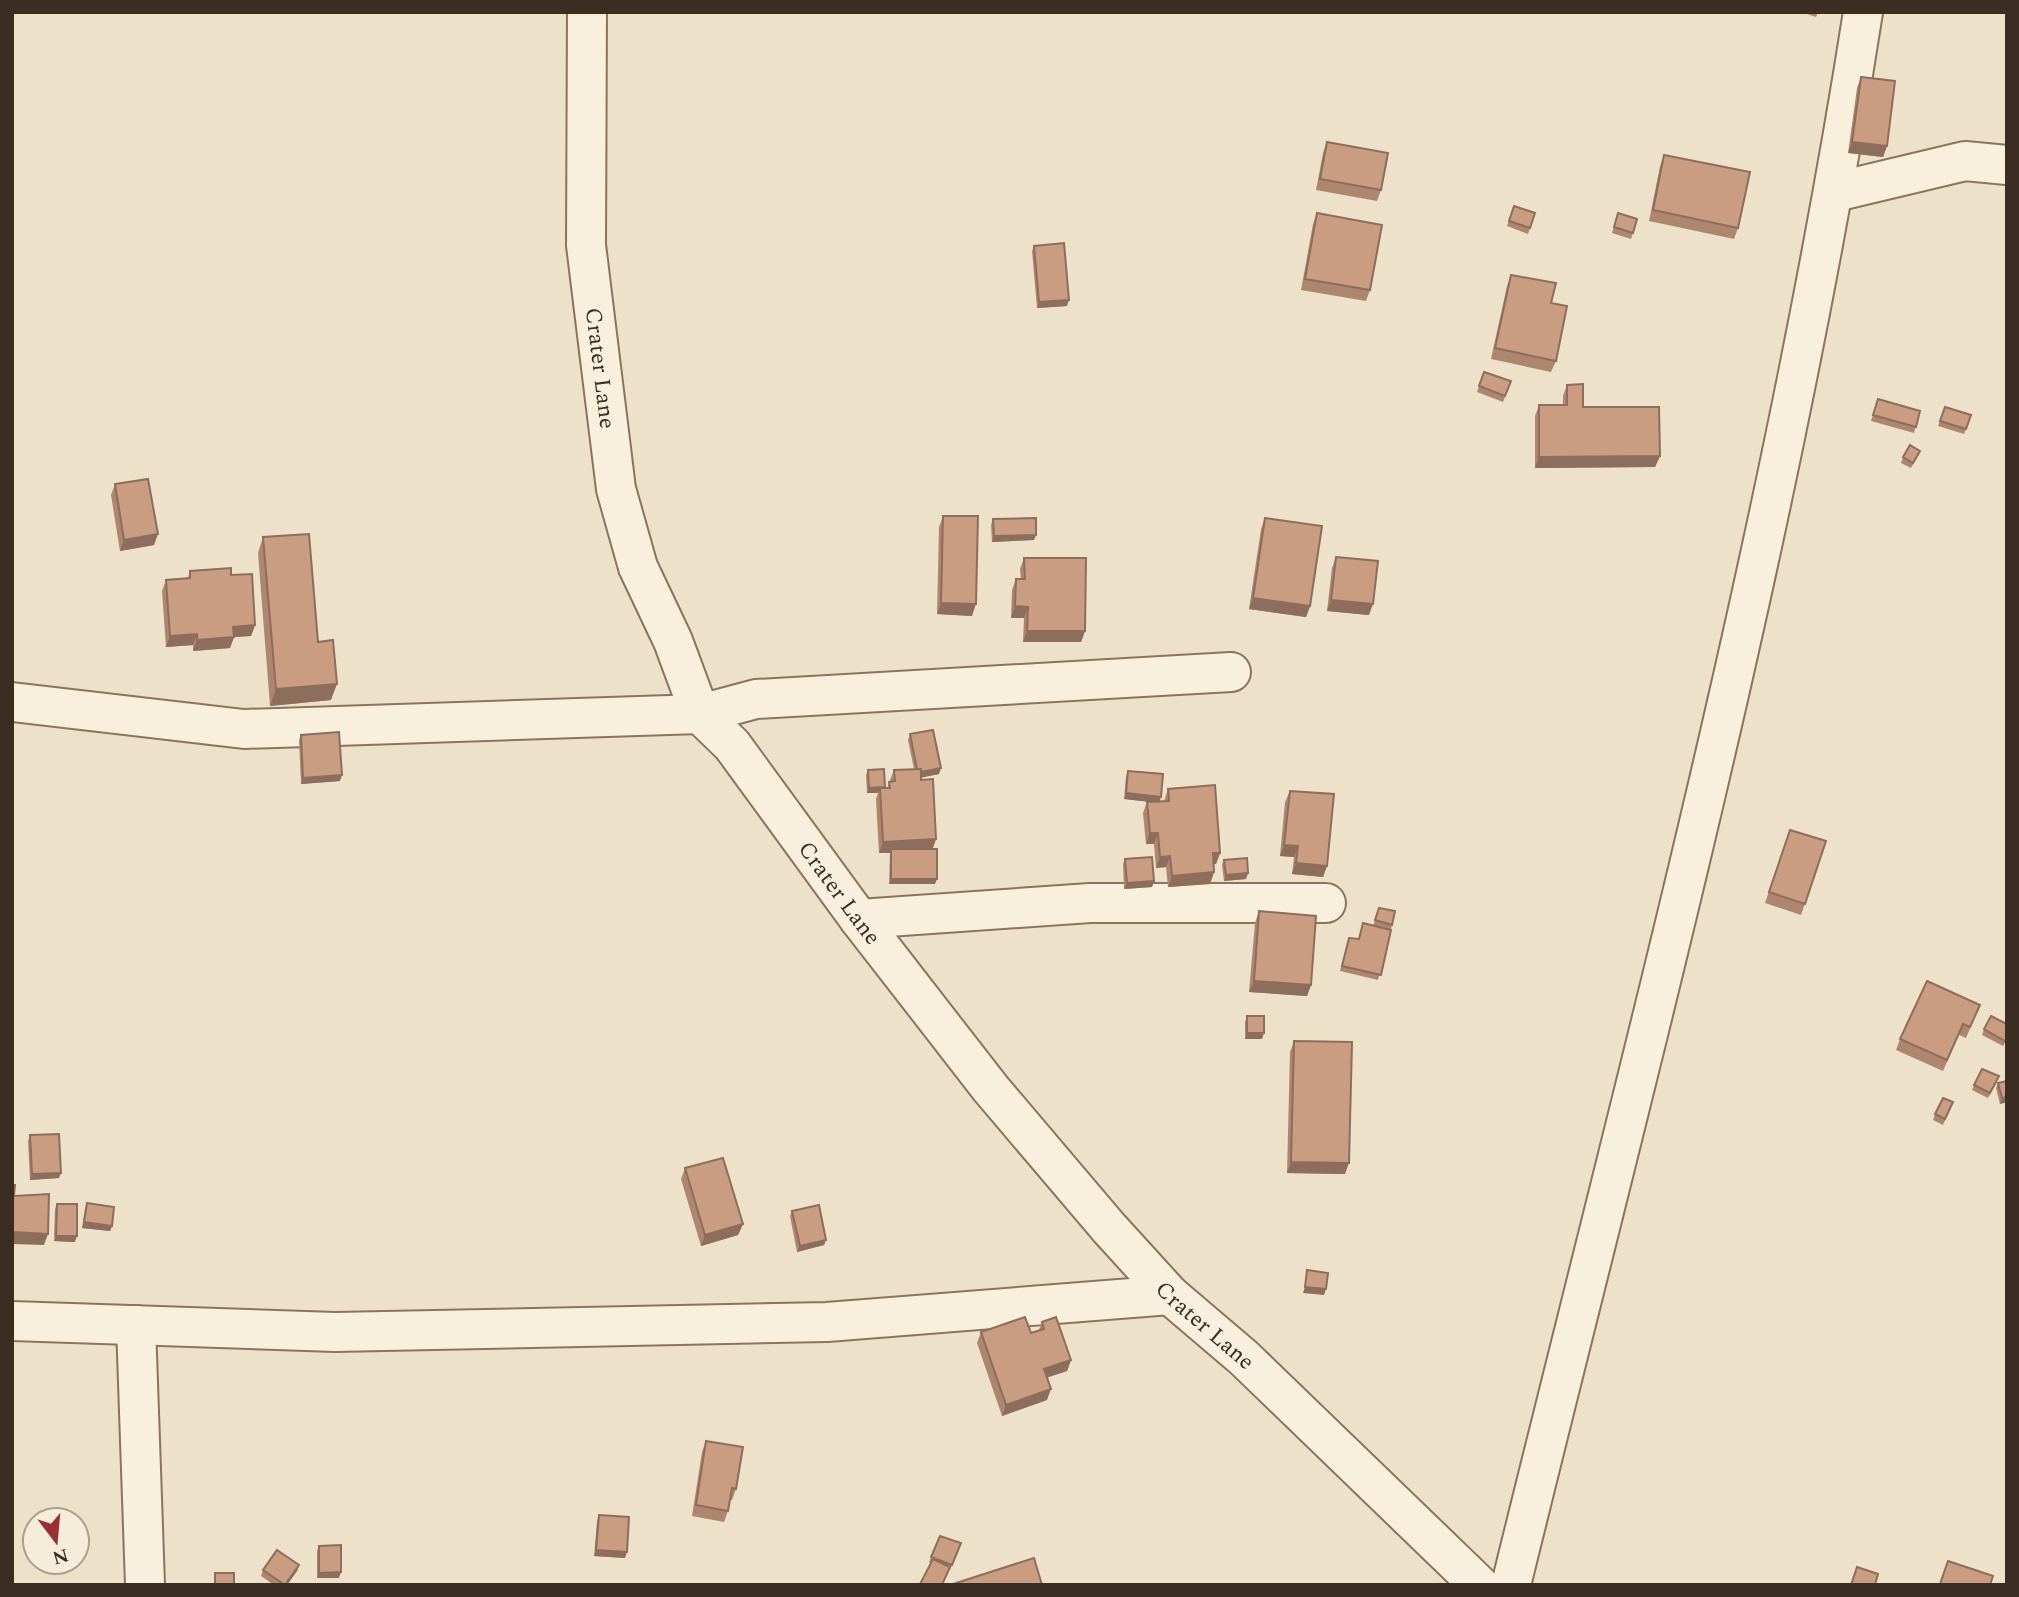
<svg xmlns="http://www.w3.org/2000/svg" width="2019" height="1597" viewBox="0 0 2019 1597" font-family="Spectral,serif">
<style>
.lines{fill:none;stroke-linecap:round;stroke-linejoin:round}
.street-casing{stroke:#8a745f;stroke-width:42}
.street{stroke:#f8efdd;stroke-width:38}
.wall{fill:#ae8670}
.shaded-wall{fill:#8d6d5b}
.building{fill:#ca9c82;stroke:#8d6d5b;stroke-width:2}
.labels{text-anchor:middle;stroke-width:6;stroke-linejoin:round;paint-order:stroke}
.street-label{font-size:23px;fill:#3b2d22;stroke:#f5ecda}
</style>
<rect width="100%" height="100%" fill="#eee1ca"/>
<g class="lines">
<defs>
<g id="street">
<path id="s1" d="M587 12 586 245 616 489 638 567 673 641 700 714 732 745 859 919 991 1089 1109 1228 1170 1295 1244 1358 1479 1585"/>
<path d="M1835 192 1965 161 2007 165"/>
<path d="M12 702 244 729 700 714 756 699 1231 672"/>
<path d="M859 919 1090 903H1326"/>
<path d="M12 1321 335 1332 827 1322 1170 1295"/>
<path d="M136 1325 145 1585"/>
<path d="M1511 1585C1639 1064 1780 543 1863 12"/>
</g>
</defs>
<use href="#street" class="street-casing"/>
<use href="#street" class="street"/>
</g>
<path class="wall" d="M1801 12H1818L1816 17Z
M1861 77 1887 146 1883 157 1848 153 1857 88Z
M1327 142 1381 190 1377 201 1316 190 1323 153Z
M1664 155 1738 228 1734 239 1649 221 1660 166Z
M1514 206 1535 213 1528 234 1507 226Z
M1317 213 1370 290 1366 301 1301 290 1313 224Z
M1618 213 1637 219 1631 239 1612 233Z
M1034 246 1067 306 1037 308 1032 251Z
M1511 275 1551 303 1556 361 1551 372 1491 359 1507 286Z
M1484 372 1511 381 1503 402 1477 392Z
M1567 385 1583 407 1660 456 1655 467 1535 468V416L1539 405H1563V396Z
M1878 399 1920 411 1914 433 1871 421Z
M1945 407 1971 415 1964 434 1938 426Z
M1920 451 1911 468 1901 463 1903 457Z
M115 484 154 545 120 551 111 495Z
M943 516 972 616 937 614 939 527Z
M1265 518 1310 606 1306 617 1249 609 1261 529Z
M993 519 1034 540 992 542 991 525Z
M263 537 331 700 270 706 258 553Z
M1336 557 1369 615 1327 611 1332 568Z
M1024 558 1085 631 1081 642H1023L1024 618H1011L1012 590 1016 579H1021L1020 569Z
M190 571 231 575 255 625 251 636 234 637 230 648 193 651V645L166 647 162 591 166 580 188 578Z
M910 734 939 774 921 777 936 839 932 849 935 884H889L890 853H879L876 799 878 793H867L866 775 868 770 884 788H887L894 770 914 769 908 740Z
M301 735 340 781 301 784 299 740Z
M1128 771 1159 802 1164 801 1168 789 1220 853 1216 864H1214V872L1210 884 1168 887 1166 867 1156 868 1154 844H1146L1143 813 1147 802H1153L1124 799 1126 776Z
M1290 791 1327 866 1323 877 1292 874 1294 857 1280 856 1285 802Z
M1790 830 1826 841 1801 915 1765 903Z
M1125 859 1154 881 1152 887 1124 889 1123 864Z
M1224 860 1248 873 1246 879 1224 881 1222 865Z
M1379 908 1392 925 1378 980 1340 971 1349 938 1359 939 1363 923 1373 926Z
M1259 911 1311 985 1307 996 1249 992 1255 923Z
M1980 1005 1966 1038 1959 1035 1943 1071 1896 1050 1900 1039Z
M1247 1016 1262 1039H1245V1022Z
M1984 1029 2007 1039 2003 1046 1982 1035Z
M1294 1041 1345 1174 1287 1173 1290 1052Z
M1997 1082 1988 1098 1972 1090 1974 1085Z
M1998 1083 2007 1102 2000 1104 1996 1088Z
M1951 1108 1943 1125 1933 1120 1935 1114Z
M30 1135 59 1178 30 1180 28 1141Z
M685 1168 743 1224 738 1235 701 1246 681 1179Z
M87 1203 112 1226 110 1231 82 1228 85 1209Z
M57 1204 75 1242 54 1241 55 1209Z
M792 1211 826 1240 824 1245 797 1252 790 1216Z
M1042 1322 1071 1360 1067 1371 1047 1377V1400L1002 1416 977 1343 981 1332 1031 1333 1039 1330Z
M706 1441 736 1489 732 1500H730L728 1511 724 1522 692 1516 702 1452Z
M599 1515 625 1558 594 1556 597 1521Z
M940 1536 961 1543 950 1570H949L942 1585H920L931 1563 929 1562Z
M319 1546 339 1578H317V1551Z
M299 1565 297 1571 287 1585H274L261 1576 263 1570Z"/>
<path class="shaded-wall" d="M1852 142 1887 146 1883 157 1848 153Z
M1069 300 1067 306 1037 308 1039 302Z
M1660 456 1655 467 1535 468 1539 457Z
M158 534 154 545 120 551 124 540Z
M1036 535 1034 540 992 542 994 536Z
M1253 598 1310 606 1306 617 1249 609Z
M1331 600 1373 604 1369 615 1327 611Z
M941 603 976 604 972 616 937 614Z
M1015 606 1028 607 1024 618H1011Z
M255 625 251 636 234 637 230 648 193 651 197 640 233 627Z
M1027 631H1085L1081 642H1023Z
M197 634 193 645 166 647 170 636Z
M337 684 331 700 270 706 276 689Z
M941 768 939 774 915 779 917 773Z
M342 775 340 781 301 784 303 778Z
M885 787 880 788 878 793H867L869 788Z
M1126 793 1161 797 1159 803 1124 799Z
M1150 833H1158L1154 844H1146Z
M936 839 932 851 891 849 890 853H879L883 842Z
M1284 845 1298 846 1294 857 1280 856Z
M1213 853H1220L1216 864H1209Z
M1170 856 1166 867 1156 868 1160 857Z
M1296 863 1327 866 1323 877 1292 874Z
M1214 872 1210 884 1168 887 1172 876Z
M1248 873 1246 879 1224 881 1226 875Z
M891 879H937L935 884H889Z
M1154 881 1152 887 1124 889 1127 883Z
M1254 981 1311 985 1307 996 1249 992Z
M1247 1033H1264L1262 1039H1245Z
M2007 1097V1102L2000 1104 2002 1098Z
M1291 1162 1349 1163 1345 1174 1287 1173Z
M61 1173 59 1178 30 1180 32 1174Z
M84 1222 112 1226 110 1231 82 1228Z
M743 1224 738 1235 701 1246 705 1235Z
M12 1232 48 1234 44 1245 12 1244Z
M56 1236H77L75 1242 54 1241Z
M826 1240 824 1245 797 1252 800 1246Z
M1305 1287 1326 1289 1324 1295 1303 1293Z
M1071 1360 1067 1371 1040 1380 1044 1369Z
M1051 1389 1047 1400 1002 1416 1006 1405Z
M596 1550 627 1552 625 1558 594 1556Z
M299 1565 297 1571 287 1585H285Z
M341 1572 339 1578H317L319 1573Z"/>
<path class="building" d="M1861 77 1895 81 1887 146 1852 142Z
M1327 142 1388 153 1381 190 1320 179Z
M1664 155 1750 172 1738 228 1653 210Z
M1514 206 1535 213 1530 228 1509 221Z
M1317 213 1382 225 1370 290 1305 279Z
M1618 213 1637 219 1633 233 1614 227Z
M1064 243 1069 300 1039 302 1034 246Z
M1511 275 1556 283 1551 303 1567 306 1556 361 1495 348Z
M1484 372 1511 381 1505 396 1479 386Z
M1583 384V407H1659L1660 456 1539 457V405H1567V385Z
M1878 399 1920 411 1916 427 1873 415Z
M1945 407 1971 415 1966 429 1940 421Z
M1910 445 1920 451 1913 463 1903 457Z
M148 479 158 534 124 540 115 484Z
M943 516H978L976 604 941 603Z
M1036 518V535L994 536 993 519Z
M1265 518 1322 526 1310 606 1253 598Z
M309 534 318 642 333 640 337 684 276 689 263 537Z
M1336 557 1378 561 1373 604 1331 600Z
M1024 558H1086L1085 631H1027L1028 607 1015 606 1016 579H1025Z
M231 568V575L252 574 255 625 233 627 234 637 197 640V634L170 636 166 580 190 578V571Z
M933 730 941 768 921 772V769H917L910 734Z
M339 732 342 775 303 778 301 735Z
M884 769 885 787 869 788 868 770Z
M921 769V780L933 779 936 839 883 842 880 788H890L889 782 895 781 894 770Z
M1128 771 1163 774 1161 797 1126 793Z
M1215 785 1220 853H1213L1214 872 1172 876 1170 856 1160 857 1158 833H1150L1147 802 1169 801 1168 789Z
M1290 791 1334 794 1327 866 1296 863 1298 846 1284 845Z
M1790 830 1826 841 1805 904 1769 892Z
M891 849H937V879H891Z
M1152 857 1154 881 1127 883 1125 859Z
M1247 858 1248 873 1226 875 1224 860Z
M1379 908 1395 911 1392 925 1375 920Z
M1259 911 1316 916 1311 985 1254 981Z
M1363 923 1391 930 1381 975 1342 966 1349 938 1359 939Z
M1927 981 1980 1005 1970 1027 1963 1024 1947 1060 1900 1039Z
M1247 1016H1264V1033H1247Z
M1991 1016 2007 1024V1038L2005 1041 1984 1029Z
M1294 1041 1352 1042 1349 1163 1291 1162Z
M1982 1069 1999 1076 1990 1093 1974 1085Z
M2007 1081V1097L2002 1098 1998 1083Z
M1943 1098 1953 1102 1945 1119 1935 1114Z
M59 1134 61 1173 32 1174 30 1135Z
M723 1158 743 1224 705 1235 685 1168Z
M12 1185H15L14 1196 49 1194 48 1234 12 1232Z
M87 1203 114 1207 112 1226 84 1222Z
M57 1204H77V1236H56Z
M819 1205 826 1240 800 1246 792 1211Z
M1307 1270 1328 1273 1326 1289 1305 1287Z
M1025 1317 1031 1333 1044 1329 1042 1322 1056 1317 1071 1360 1044 1369 1051 1389 1006 1405 981 1332Z
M706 1441 743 1447 736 1489 732 1488 728 1511 696 1505Z
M599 1515 629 1517 627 1552 596 1550Z
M940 1536 961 1543 952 1565 931 1557Z
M341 1545V1572L319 1573V1546Z
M277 1550 299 1565 285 1585 263 1570Z
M1034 1558 1042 1585H953V1584Z
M933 1559 950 1567 942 1585 920 1584Z
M1948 1561 1993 1576 1990 1585 1940 1584Z
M1857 1567 1878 1574 1875 1585H1851Z
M215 1573H234V1585H215Z"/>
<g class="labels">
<g class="street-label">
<text dy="8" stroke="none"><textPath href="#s1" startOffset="357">Crater Lane</textPath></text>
<text dy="8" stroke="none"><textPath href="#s1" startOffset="947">Crater Lane</textPath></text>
<text dy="8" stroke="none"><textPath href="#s1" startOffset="1514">Crater Lane</textPath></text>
</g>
</g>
<rect width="2019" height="1597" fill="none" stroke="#3b2d22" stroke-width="28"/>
<g transform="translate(56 1541) rotate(164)"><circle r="33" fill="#f5ecda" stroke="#aba090" stroke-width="2"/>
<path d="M0-5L12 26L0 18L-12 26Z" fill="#973136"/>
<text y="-10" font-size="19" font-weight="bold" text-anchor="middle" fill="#3b2d22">N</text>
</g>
</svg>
